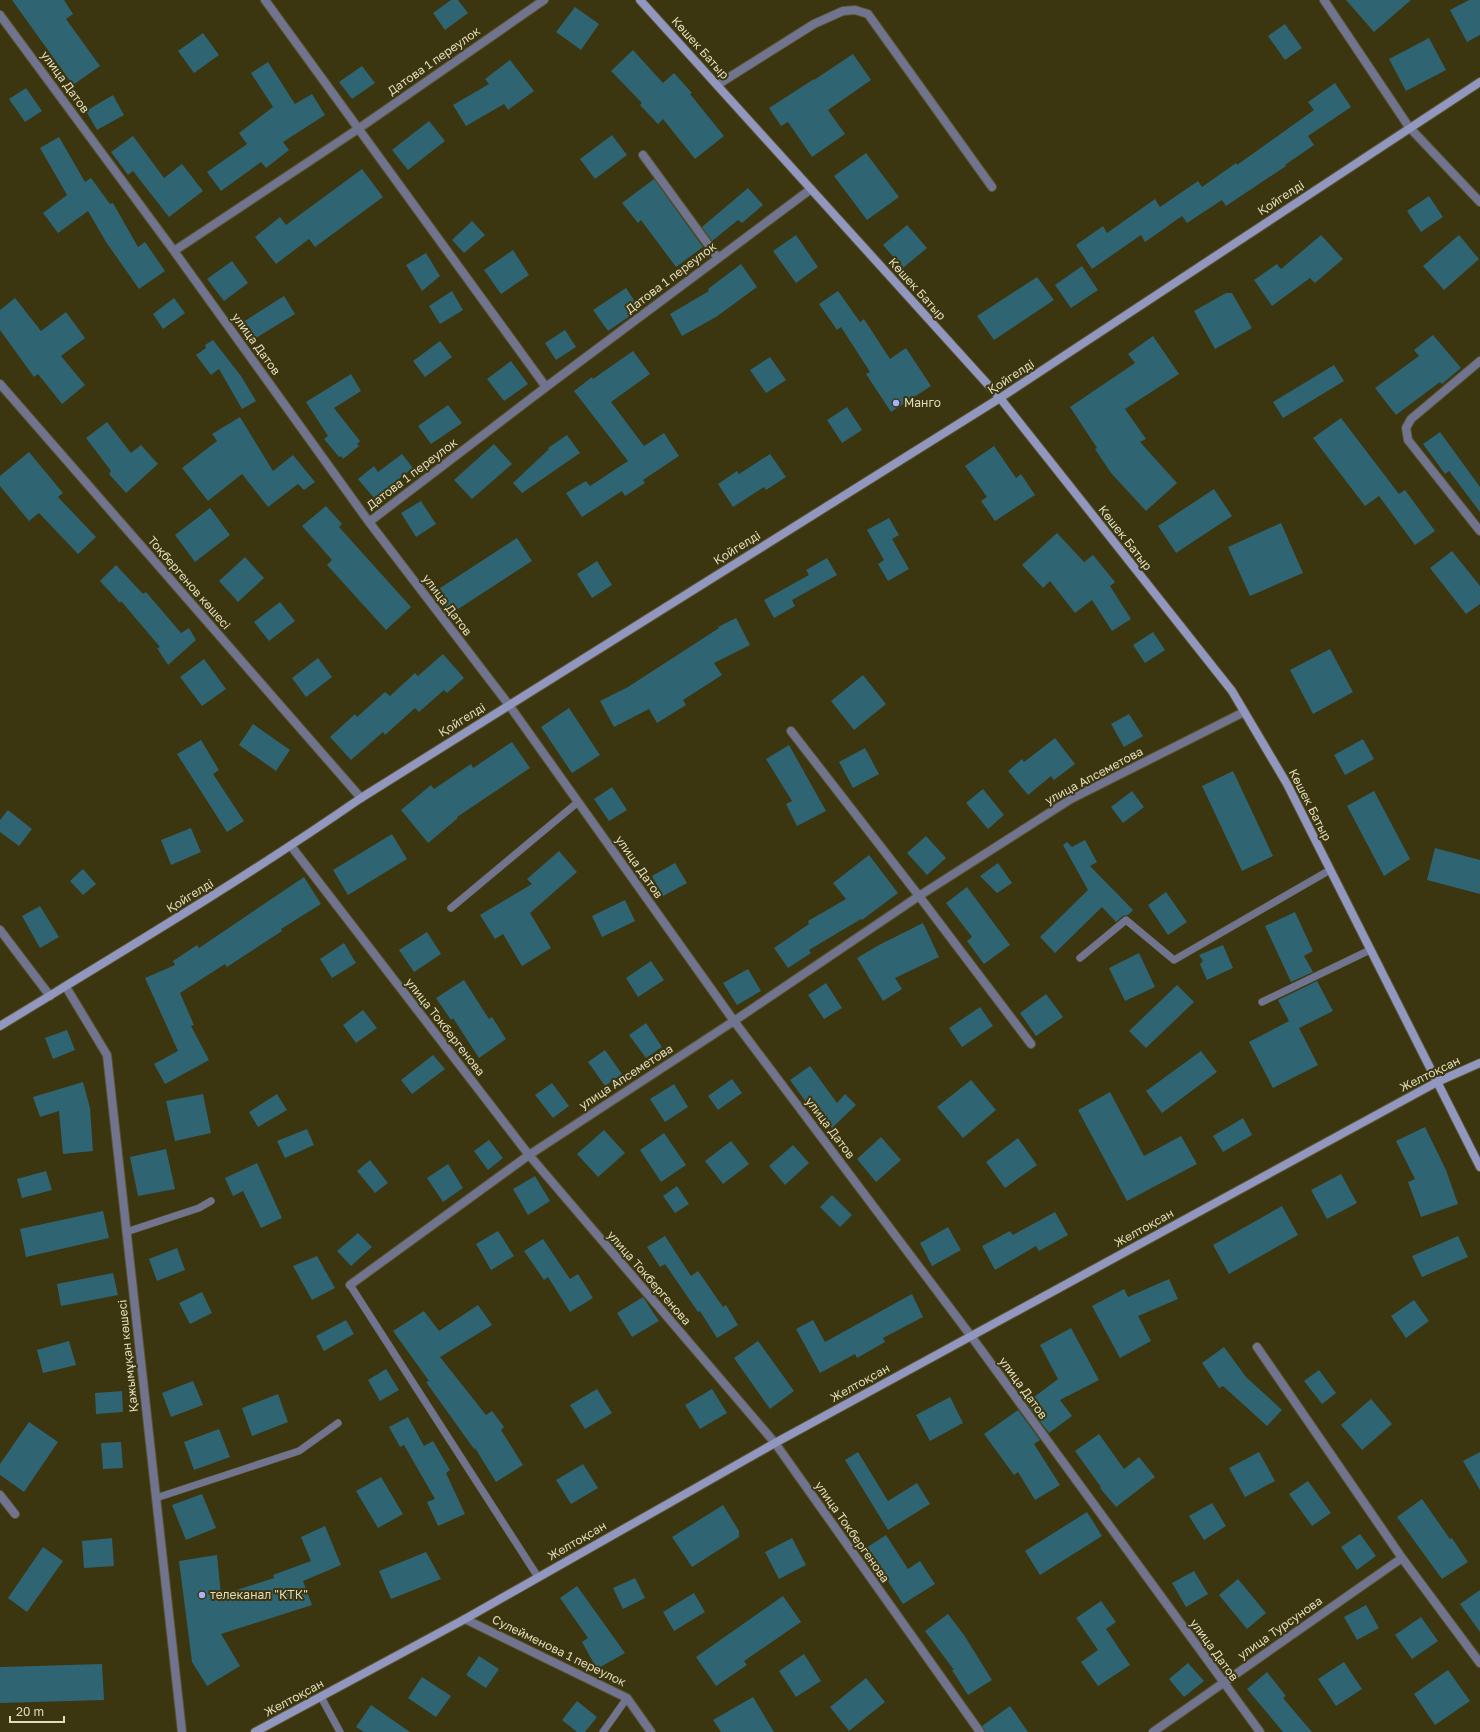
<svg xmlns="http://www.w3.org/2000/svg" width="1480" height="1732" viewBox="0 0 1480 1732" font-family="'Golos Text',sans-serif">
<style>
.building{fill:#2f6473}
.lines{fill:none;stroke-linecap:round;stroke-linejoin:round}
.lane-casing{stroke:#59532f;stroke-width:8}
.street-casing{stroke:#59532f;stroke-width:10}
.secondary-casing{stroke:#59532f;stroke-width:10}
.lane{stroke:#71748e;stroke-width:7}
.street{stroke:#71748e;stroke-width:8}
.secondary{stroke:#9297c0;stroke-width:8}
.poi-dot{fill:#a9b0fc;stroke:#3b3510;stroke-width:1.5}
.labels{text-anchor:middle;stroke-width:4;stroke-linejoin:round;paint-order:stroke}
.street-label{font-size:12px;fill:#e1dcbb;stroke:#3b3510}
.poi-label{font-size:12px;fill:#e1dcbb;stroke:#3b3510;text-anchor:start}
</style>
<rect width="100%" height="100%" fill="#3b3510"/>
<path class="building" d="M12 0H64L73 14 66 19 100 66 73 85Z
M451 0H458L468 13 445 30 433 13Z
M1346 0H1411L1374 32Z
M1469 0H1480V35L1467 42 1450 10Z
M575 7 599 24 581 50 556 32Z
M1285 24 1302 48 1285 60 1268 36Z
M203 33 219 55 194 73 178 51Z
M1429 38 1446 70 1406 91 1389 59Z
M633 50 663 83 674 73 692 93 690 94 724 136 695 159 663 119 658 124 640 105 642 103 611 71Z
M853 54 871 80 828 110 845 134 812 157 788 122 781 126 769 108 814 79V80Z
M510 60 534 91 508 110 504 104 466 126 453 105 489 84 485 79Z
M268 62 295 104 312 94 325 115 283 142 289 150 266 168 261 162 221 191 207 172 247 144 239 133 273 107 251 73Z
M362 66 375 83 352 99 339 82Z
M1335 83 1351 107 1308 136 1314 145 1285 165 1286 166 1226 206 1222 200 1187 223 1182 216 1145 242 1141 235 1092 269 1076 245 1103 226 1107 233 1155 199 1160 207 1198 181 1202 187 1236 163 1237 165 1314 110 1308 102Z
M26 88 42 111 25 122 9 99Z
M113 95 124 115 97 130 86 111Z
M429 121 445 141 408 170 392 150Z
M612 135 627 155 595 179 580 159Z
M133 136 164 178 182 164 203 191 169 217 133 171 128 175 111 152Z
M59 137 85 182 91 178 110 204 113 203 138 247 145 242 165 271 139 289 106 242 88 211 58 233 43 213 67 195 40 148Z
M866 153 899 197 867 220 834 176Z
M362 169 383 197 315 247 309 239 276 264 255 237 280 217 286 225Z
M654 179 703 247 676 267 641 220 638 223 622 203Z
M748 188 763 205 742 223 738 220 712 241 702 227Z
M1429 196 1443 217 1421 232 1407 211Z
M472 221 485 235 464 253 452 240Z
M907 225 927 248 903 268 883 245Z
M796 235 818 267 796 283 773 251Z
M1321 235 1343 259 1315 283 1310 278 1272 306 1254 280 1277 264 1281 269Z
M1459 235 1479 259 1444 290 1423 266Z
M513 250 529 275 501 294 484 270Z
M426 253 440 276 422 291 406 265Z
M232 261 248 283 224 301 207 279Z
M741 264 757 287 716 317 682 336 670 314 709 291 708 289Z
M1082 266 1098 290 1071 308 1055 285Z
M1037 277 1054 300 994 340 977 316Z
M626 288 640 309 608 331 593 310Z
M452 291 463 310 440 324 429 306Z
M838 291 860 322 864 319 890 359 906 348 931 386 891 412 866 374 870 372 841 327 837 330 819 304Z
M1226 293H1232L1252 328 1215 349 1194 311Z
M284 296 295 314 251 341 240 324Z
M15 298 41 331 66 312 85 338 61 356 85 385 62 404 38 374 34 377 0 330V310Z
M174 298 185 313 163 329 153 314Z
M565 330 576 347 556 360 545 343Z
M1433 335 1461 368 1442 384 1440 382 1396 415 1375 388 1419 356 1414 350Z
M1153 336 1179 374 1125 409 1146 439 1140 442 1177 483 1146 511 1111 473 1095 449 1097 448 1070 407 1135 363 1128 354Z
M213 340 241 376 256 401 242 409 219 369 211 375 196 355 206 348 205 345Z
M440 341 452 357 425 377 413 361Z
M633 351 650 374 611 402 644 446 664 433 679 456 643 480 645 483 625 496 622 491 582 517 566 493 586 481 590 486 628 461 574 391 592 377 593 379Z
M770 357 786 380 766 393 750 370Z
M511 361 528 384 504 401 487 379Z
M1334 365 1344 381 1283 418 1273 402Z
M351 374 361 391 334 408 360 441 357 444 359 446 343 459 341 456 339 457 324 439 328 436 306 402Z
M448 405 462 423 431 444 418 426Z
M847 407 862 430 842 443 827 420Z
M240 417 273 471 293 455 315 482 304 490 298 484 268 507 242 474 208 501 182 468 217 441 212 434Z
M1341 418 1399 494 1405 490 1435 531 1415 545 1379 496 1365 506 1313 438Z
M107 422 131 453 141 445 158 464 126 493 109 474 111 471 86 438Z
M1440 432 1480 487V512L1449 471 1445 474 1423 444Z
M567 435 580 453 522 493 513 483 549 449 548 448Z
M494 444 512 464 472 499 454 480Z
M994 446 1016 478 1021 474 1035 495 995 521 981 501 987 497 965 466Z
M29 452 63 493 58 497 96 537 78 554 39 513 29 521 0 486V476Z
M402 454 413 468 374 498 358 479 374 466 378 472Z
M770 454 786 477 766 490 764 487 733 507 718 484 737 471 739 474Z
M1214 489 1232 516 1176 553 1158 526Z
M421 501 436 524 416 537 401 513Z
M326 506 342 524 339 527 411 607 386 630 327 565 332 560 302 526Z
M210 508 230 535 195 562 175 535Z
M889 518 899 535 892 539 909 569 888 581 878 564 884 560 867 530Z
M1281 523 1303 573 1250 596 1228 547Z
M1057 533 1084 562 1093 555 1115 582 1110 586 1131 619 1112 631 1092 600 1075 613 1050 581 1043 588 1022 565Z
M517 538 532 561 449 615 434 592Z
M1452 551 1480 586V604L1466 614 1430 568Z
M245 557 264 578 238 602 219 581Z
M827 558 837 575 792 600 795 606 774 618 764 600 809 575 806 570Z
M597 561 612 585 592 598 577 574Z
M116 565 143 594 146 592 181 633 189 628 196 640 168 665 157 648 160 647 121 601 120 603 100 581Z
M280 602 295 621 269 641 254 622Z
M736 618 750 645 714 663 722 675 683 700 686 705 657 723 649 709 614 727 600 701 628 687 719 628 718 627Z
M1153 632 1165 650 1145 663 1133 645Z
M1330 649 1353 692 1313 714 1290 670Z
M443 654 464 678 447 693 444 690 419 712 415 708 385 735 383 732 351 760 330 737 355 714 357 717 385 692 390 696 415 673 418 676Z
M318 658 332 677 306 697 292 678Z
M204 659 226 689 202 706 180 677Z
M863 675 886 704 854 730 831 701Z
M569 708 600 755 572 773 541 727Z
M1129 714 1143 736 1124 747 1111 724Z
M253 724 290 750 276 771 239 745Z
M1055 738 1075 764 1054 780 1051 776 1028 795 1008 771 1022 759 1024 762Z
M1363 739 1374 759 1345 775 1334 755Z
M201 740 219 770 213 774 244 821 227 832 177 754Z
M512 742 530 768 457 817 458 818 428 843 401 810 431 785 434 789 471 764 473 768Z
M789 745 826 811 797 826 786 804 792 801 766 759Z
M865 748 879 774 853 788 839 762Z
M1233 771 1273 856 1242 871 1202 786Z
M612 787 627 810 609 821 594 799Z
M983 789 1004 815 988 829 966 803Z
M1132 791 1144 807 1123 823 1111 807Z
M1374 791 1410 859 1384 876 1347 806Z
M8 810 32 829 19 846 0 832V820Z
M191 828 201 852 171 865 161 840Z
M392 834 407 859 348 895 333 870Z
M926 836 946 858 927 875 907 853Z
M1085 840 1097 862 1090 866 1133 910 1128 915 1123 916 1116 922 1102 907 1055 953 1040 937 1088 890 1063 845 1067 842 1072 847Z
M1435 848 1480 860V894L1427 880Z
M559 851 577 872 530 913 551 948 522 966 503 934 495 939 480 915 532 884 527 879Z
M869 855 898 893 862 920 861 919 809 950 811 953 788 968 774 948 809 924 808 921 846 899 833 883Z
M675 863 687 883 663 896 652 876Z
M998 863 1012 883 997 893 980 876Z
M83 869 96 884 83 895 70 881Z
M304 877 321 904 281 929 282 931 227 967 225 964 180 993 194 1025 191 1026 209 1060 165 1084 154 1064 178 1051 145 978 175 965 173 961 197 945 199 948Z
M967 887 1010 945 984 964 967 941 972 937 946 903Z
M1166 892 1187 922 1168 935 1148 905Z
M625 900 635 921 602 937 592 916Z
M40 906 59 937 40 948 22 916Z
M1295 912 1313 951 1304 956 1313 972 1291 982 1265 926Z
M923 923 939 957 895 978 902 989 883 1001 857 958 879 945Z
M427 932 441 954 414 972 399 950Z
M344 943 356 963 332 978 320 959Z
M1223 945 1233 968 1207 980 1200 964 1203 961 1199 955Z
M1139 953 1155 987 1125 1001 1109 968Z
M651 961 664 980 638 997 626 978Z
M748 969 761 991 737 1005 723 983Z
M464 980 489 1019 492 1017 506 1039 479 1058 453 1018 451 1020 436 998Z
M1317 981 1333 1011 1299 1028 1318 1065 1273 1088 1249 1042 1289 1021 1278 1000Z
M826 983 842 1008 824 1019 808 995Z
M1177 985 1194 1002 1146 1048 1129 1031Z
M1046 994 1063 1017 1036 1036 1020 1013Z
M980 1007 993 1026 962 1047 949 1028Z
M363 1010 377 1028 356 1043 343 1025Z
M646 1023 662 1047 646 1058 629 1035Z
M67 1030 75 1050 53 1059 45 1038Z
M605 1050 622 1074 605 1086 588 1062Z
M1201 1051 1217 1072 1162 1113 1146 1091Z
M433 1055 445 1069 412 1094 401 1080Z
M810 1066 837 1103 845 1094 856 1105 832 1128 806 1102 790 1080Z
M732 1079 742 1093 718 1110 708 1096Z
M971 1080 996 1110 963 1138 937 1107Z
M83 1082 90 1108 93 1151 63 1154 59 1111 40 1117 33 1097Z
M552 1083 569 1106 553 1118 535 1095Z
M674 1084 688 1107 665 1122 650 1099Z
M1110 1092 1144 1156 1181 1136 1197 1164 1127 1201 1078 1110Z
M203 1094 211 1133 175 1141 166 1101Z
M277 1094 287 1110 258 1127 249 1112Z
M1243 1118 1252 1135 1223 1152 1213 1136Z
M1425 1127 1446 1170 1458 1204 1421 1217 1408 1182 1415 1179 1396 1141Z
M307 1129 314 1145 285 1158 277 1141Z
M604 1130 625 1153 598 1177 577 1154Z
M664 1133 686 1165 661 1182 640 1150Z
M881 1137 901 1160 876 1182 857 1159Z
M1018 1138 1037 1165 1005 1188 986 1162Z
M489 1140 503 1158 488 1170 474 1151Z
M731 1141 749 1164 723 1184 705 1161Z
M793 1145 809 1163 785 1185 769 1166Z
M166 1149 175 1189 138 1196 130 1157Z
M370 1160 388 1183 375 1193 357 1171Z
M257 1163 282 1218 261 1228 243 1191 233 1196 225 1178Z
M448 1164 463 1188 443 1202 427 1178Z
M46 1171 52 1190 22 1198 17 1179Z
M1341 1174 1357 1203 1327 1219 1311 1190Z
M535 1176 550 1201 528 1215 513 1189Z
M677 1186 689 1204 675 1213 663 1196Z
M832 1195 852 1215 840 1227 820 1207Z
M1282 1206 1298 1235 1229 1274 1213 1245Z
M103 1211 109 1238 26 1257 20 1229Z
M1055 1212 1068 1235 1039 1251 1036 1246 995 1270 982 1246 1010 1231 1013 1235Z
M948 1227 961 1250 932 1266 920 1243Z
M498 1231 514 1256 491 1270 476 1244Z
M358 1233 372 1247 351 1266 337 1251Z
M665 1236 691 1276 698 1271 723 1307 726 1305 738 1325 717 1338 700 1311 698 1312 665 1264 660 1267 647 1247Z
M1458 1236 1468 1257 1422 1277 1412 1256Z
M543 1239 570 1279 578 1274 593 1298 570 1312 548 1277 544 1280 524 1251Z
M177 1248 185 1270 157 1281 149 1259Z
M317 1256 335 1288 312 1300 293 1266Z
M113 1273 118 1295 61 1306 57 1284Z
M1169 1279 1178 1299 1138 1316 1151 1341 1120 1358 1092 1306 1124 1289 1128 1297Z
M202 1292 212 1313 190 1324 179 1303Z
M912 1294 923 1317 883 1338 885 1342 857 1358 855 1354 820 1373 796 1329 813 1320 825 1342Z
M643 1297 659 1321 632 1337 617 1313Z
M1414 1300 1429 1321 1406 1338 1391 1316Z
M478 1305 492 1325 440 1357 486 1415 492 1411 504 1427 501 1430 523 1465 496 1482 475 1448 474 1449 426 1382 429 1381 393 1331 424 1311 439 1331Z
M346 1320 354 1334 324 1351 316 1336Z
M1071 1328 1099 1380 1060 1400 1072 1416 1049 1433 1027 1404 1030 1401V1400L1058 1379 1040 1345Z
M69 1341 76 1365 43 1373 37 1350Z
M758 1341 794 1391 770 1409 734 1358Z
M1224 1347 1246 1377 1282 1410 1267 1426 1223 1386 1219 1388 1202 1363Z
M386 1369 399 1390 380 1401 368 1380Z
M1319 1370 1336 1393 1322 1404 1304 1381Z
M193 1381 203 1405 171 1417 162 1393Z
M597 1389 612 1413 585 1429 570 1405Z
M712 1389 727 1413 700 1429 685 1405Z
M122 1391 123 1412 96 1414 95 1393Z
M278 1394 288 1422 252 1436 242 1408Z
M950 1397 963 1423 930 1441 916 1415Z
M1371 1399 1392 1424 1362 1450 1341 1425Z
M1018 1410 1040 1440 1034 1444 1060 1485 1035 1500 1018 1472 1014 1475 984 1434Z
M408 1417 424 1446 433 1441 450 1470 446 1473 465 1514 438 1526 427 1502 435 1499 404 1445 400 1447 389 1427Z
M29 1422 58 1442 24 1492 0 1475V1464Z
M219 1429 230 1457 194 1470 184 1442Z
M1099 1434 1124 1469 1139 1457 1155 1477 1116 1507 1100 1488 1101 1487 1075 1451Z
M121 1442 123 1468 103 1469 101 1443Z
M858 1452 888 1501 917 1483 930 1504 888 1530 845 1460Z
M1259 1452 1275 1481 1245 1497 1229 1468Z
M1480 1452V1490L1463 1461Z
M583 1464 598 1488 571 1504 556 1480Z
M381 1477 403 1514 378 1528 356 1491Z
M1308 1481 1331 1513 1312 1526 1289 1494Z
M202 1494 216 1528 186 1540 172 1505Z
M1422 1499 1450 1539 1452 1538 1468 1562 1442 1579 1397 1517Z
M1212 1503 1226 1526 1204 1540 1189 1516Z
M723 1505 739 1531V1537L692 1567 672 1537Z
M1087 1512 1102 1536 1040 1575 1025 1551Z
M325 1526 341 1565 303 1581 312 1605 221 1634 240 1666 207 1686 192 1662 179 1561 217 1555 221 1595 274 1578 273 1575 311 1561 301 1537Z
M1360 1534 1376 1556 1357 1570 1341 1547Z
M886 1535 908 1569 920 1561 935 1584 903 1604 866 1548Z
M112 1538 114 1566 84 1568 82 1541Z
M792 1538 806 1565 779 1579 765 1552Z
M43 1547 63 1561 27 1612 8 1598Z
M426 1552 441 1579 391 1599 379 1571Z
M1194 1571 1208 1594 1186 1607 1172 1583Z
M635 1578 645 1598 623 1609 613 1588Z
M1238 1579 1266 1613 1247 1629 1219 1595Z
M577 1586 625 1653 597 1669 582 1642 588 1638 560 1598Z
M1480 1590V1632L1460 1604Z
M694 1593 705 1612 674 1631 663 1612Z
M783 1596 801 1622 744 1661 747 1665 716 1686 696 1657Z
M1101 1601 1116 1622 1106 1629 1130 1665 1098 1686 1081 1662 1098 1650 1076 1618Z
M1366 1605 1379 1628 1357 1640 1344 1617Z
M948 1614 964 1635 992 1680 968 1695 952 1670H954L925 1631Z
M1421 1617 1438 1641 1412 1659 1395 1635Z
M804 1654 821 1681 796 1697 779 1671Z
M479 1656 499 1669 486 1688 466 1675Z
M1344 1662 1362 1689 1336 1706 1318 1679Z
M1188 1663 1204 1681 1184 1697 1169 1679Z
M102 1664 104 1700 0 1703V1667Z
M1448 1670 1470 1701 1435 1725 1414 1694Z
M1267 1672 1286 1696 1283 1698 1312 1732H1283L1247 1689Z
M422 1677 451 1696 436 1717 408 1698Z
M866 1678 885 1702 849 1731 830 1707Z
M753 1697 774 1732H721L713 1720Z
M577 1701 597 1717 585 1732H577L562 1720Z
M371 1705 410 1732H364L356 1727Z
M1010 1706 1028 1732H985L982 1726Z"/>
<g class="lines">
<defs>
<path id="lane" d="M451 908 578 802
M1080 958 1126 920 1174 960 1330 870
M1262 1002 1370 950
M126 1232 199 1208 211 1201
M350 1285 538 1577
M156 1498 299 1451 338 1423
M321 1697 340 1732
M603 1732 627 1698"/>
<path id="street" d="M265 0 546 387
M1324 0 1409 127 1480 202
M0 15 174 251 369 522 509 705 734 1021 971 1336 1260 1732
M717 85 814 24 843 11 855 10 868 14 992 187
M643 155 718 258
M174 251 358 129 544 0
M1480 361 1411 419 1406 428 1408 440 1480 531
M0 384 361 798
M369 522 546 387 811 189
M791 731 919 896 1031 1044
M291 846 529 1155 775 1443 980 1732
M0 930 50 996
M66 987 107 1055 182 1732
M350 1285 529 1155 734 1021 919 896 1071 799 1244 712
M1257 1347 1402 1558 1480 1663
M0 1495 15 1514
M465 1619 627 1698 651 1732
M1153 1732 1402 1558"/>
<path id="secondary" d="M640 0 1000 398 1232 691 1287 784 1480 1167
M0 1026C121 952 244 879 361 798L1000 398 1480 82
M255 1732 465 1619 775 1443 1437 1082 1480 1063"/>
</defs>
<use href="#lane" class="lane-casing"/>
<use href="#street" class="street-casing"/>
<use href="#secondary" class="secondary-casing"/>
<use href="#lane" class="lane"/>
<use href="#street" class="street"/>
<use href="#secondary" class="secondary"/>
</g>
<g class="poi-dot">
<circle cx="896" cy="403" r="4"/>
<circle cx="202" cy="1595" r="4"/>
</g>
<g class="labels">
<g class="street-label">
<text transform="translate(700 48) rotate(48)" y="4">Көшек Батыр</text>
<text transform="translate(434 61) rotate(-35)" y="4">Датова 1 переулок</text>
<text transform="translate(65 82) rotate(54)" y="4">улица Датов</text>
<text transform="translate(1281 198) rotate(-33)" y="4">Қойгелді</text>
<text transform="translate(671 278) rotate(-37)" y="4">Датова 1 переулок</text>
<text transform="translate(917 289) rotate(48)" y="4">Көшек Батыр</text>
<text transform="translate(256 344) rotate(54)" y="4">улица Датов</text>
<text transform="translate(1011 377) rotate(-33)" y="4">Қойгелді</text>
<text transform="translate(412 474) rotate(-37)" y="4">Датова 1 переулок</text>
<text transform="translate(1125 538) rotate(52)" y="4">Көшек Батыр</text>
<text transform="translate(737 548) rotate(-32)" y="4">Қойгелді</text>
<text transform="translate(189 583) rotate(49)" y="4">Тоқбергенов көшесі</text>
<text transform="translate(447 605) rotate(53)" y="4">улица Датов</text>
<text transform="translate(462 720) rotate(-32)" y="4">Қойгелді</text>
<text transform="translate(1094 776) rotate(-28)" y="4">улица Апсеметова</text>
<text transform="translate(1310 805) rotate(63)" y="4">Көшек Батыр</text>
<text transform="translate(639 867) rotate(55)" y="4">улица Датов</text>
<text transform="translate(190 896) rotate(-32)" y="4">Қойгелді</text>
<text transform="translate(445 1027) rotate(52)" y="4">улица Токбергенова</text>
<text transform="translate(1430 1074) rotate(-26)" y="4">Желтоқсан</text>
<text transform="translate(626 1077) rotate(-33)" y="4">улица Апсеметова</text>
<text transform="translate(830 1128) rotate(53)" y="4">улица Датов</text>
<text transform="translate(1144 1228) rotate(-29)" y="4">Желтоқсан</text>
<text transform="translate(649 1278) rotate(49)" y="4">улица Токбергенова</text>
<text transform="translate(128 1356) rotate(-96)" y="4">Қажымұқан көшесі</text>
<text transform="translate(860 1383) rotate(-29)" y="4">Желтоқсан</text>
<text transform="translate(1023 1388) rotate(54)" y="4">улица Датов</text>
<text transform="translate(852 1532) rotate(55)" y="4">улица Токбергенова</text>
<text transform="translate(577 1541) rotate(-30)" y="4">Желтоқсан</text>
<text transform="translate(1280 1628) rotate(-35)" y="4">улица Турсунова</text>
<text transform="translate(1214 1650) rotate(54)" y="4">улица Датов</text>
<text transform="translate(559 1651) rotate(26)" y="4">Сулейменова 1 переулок</text>
<text transform="translate(294 1698) rotate(-28)" y="4">Желтоқсан</text>
</g>
<g class="poi-label">
<text x="904" y="407">Манго</text>
<text x="210" y="1599">телеканал "КТК"</text>
</g>
</g>
<path d="M10 1716v6h54v-6" fill="none" stroke="#e1dcbb" stroke-width="2"/>
<text x="16" y="1716" font-size="12" fill="#e1dcbb" stroke="#3b3510" stroke-width="3" paint-order="stroke">20 m</text>
</svg>
